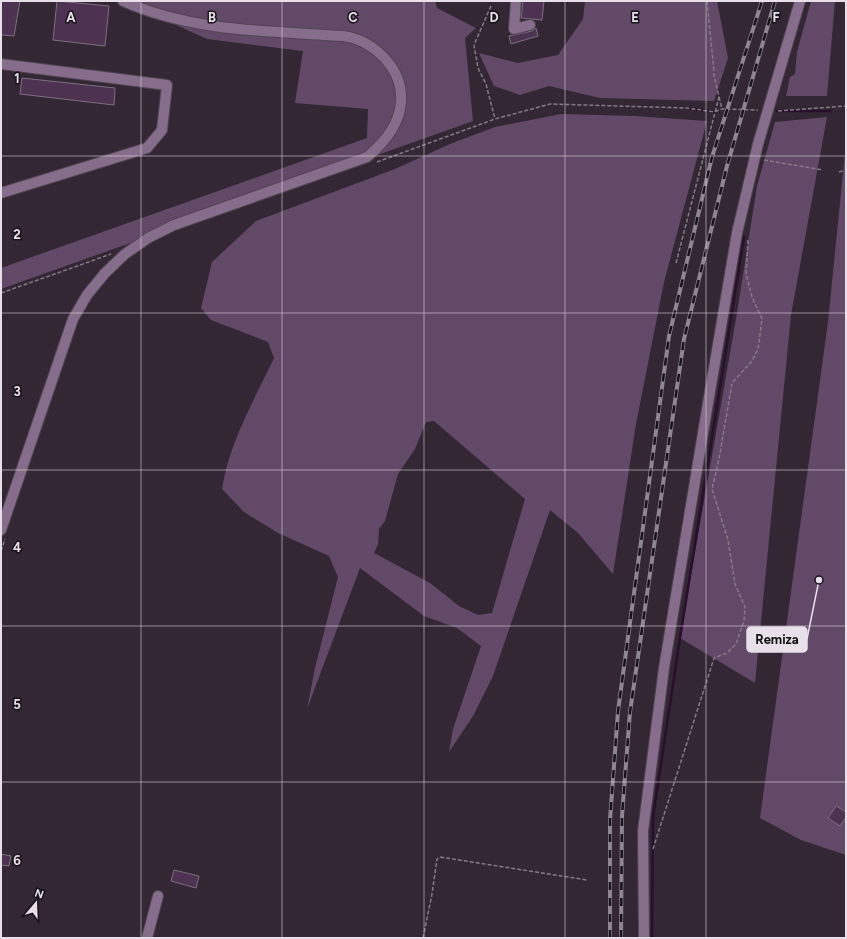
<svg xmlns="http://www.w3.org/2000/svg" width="847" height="939" viewBox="0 0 847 939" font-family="Figtree,sans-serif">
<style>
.green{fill:#634968;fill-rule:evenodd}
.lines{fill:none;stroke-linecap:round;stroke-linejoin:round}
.stream{stroke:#280f2c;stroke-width:2.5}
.building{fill:#4d3252;stroke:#7d6f7f}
.minor-casing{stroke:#504551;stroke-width:12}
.path{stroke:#857b86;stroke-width:1.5;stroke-dasharray:4 2;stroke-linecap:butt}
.minor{stroke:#876d8c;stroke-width:10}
.rail-casing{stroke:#8f8690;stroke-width:4}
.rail{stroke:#171218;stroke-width:2.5;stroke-dasharray:8;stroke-linecap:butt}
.grid{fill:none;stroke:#e7e0e8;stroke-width:1;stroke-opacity:0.55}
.grid-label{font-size:13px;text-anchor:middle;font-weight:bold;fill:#e7e0e8;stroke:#171218;stroke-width:3;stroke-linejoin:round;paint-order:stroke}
.leader{fill:none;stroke:#e7e0e8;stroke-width:1.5}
.callout-dot{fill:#e7e0e8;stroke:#171218;stroke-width:1.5}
.callout{fill:#e7e0e8;stroke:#e7e0e8;stroke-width:1.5}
.callout-label{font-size:13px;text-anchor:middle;font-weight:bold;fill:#111}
</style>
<rect width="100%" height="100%" fill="#332734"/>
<path class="green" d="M139 1H435L437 8 476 28 465 38 473 121 1 289V268L367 138 368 109 295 103 303 51 207 39 139 8Z
M585 1H717L728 58 714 101 600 98 549 86 520 95 494 86 479 53 518 63 558 55 583 19Z
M811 1H835L827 96H786L790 77 795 74 797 52Z
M561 114 634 116 707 121 664 282 636 424 613 574 578 533 550 510 493 676 473 716 449 752 453 729 481 646 457 628 424 616 360 568 307 709 315 668 338 577 329 556 278 533 244 512 222 489C229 443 254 400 274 358L268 342 211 320 201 308 212 262 256 221 395 169 450 144 495 127ZM434 421 525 499 492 613 478 615 459 606 430 583 374 553 378 544 379 529 385 521 398 474 415 449 426 422Z
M827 117 791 315 755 683 680 638 736 319 757 186 775 122Z
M846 143V855L801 840 760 818 828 322Z"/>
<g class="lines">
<path class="stream" d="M687 108 714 112
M777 111H830
M652 938 653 817 680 638 744 237"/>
</g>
<path class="building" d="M1 1H20L14 36 1 35Z
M57 1 109 6 105 46 53 40Z
M523 1H544L542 20 521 18Z
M536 28 538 36 511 44 509 36 532 31Z
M22 78 115 88 114 105 20 94Z
M836 806 846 812V817L840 826 828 818Z
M1 854 11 856 9 866 1 865Z
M174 870 199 876 196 888 171 881Z"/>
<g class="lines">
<defs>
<path id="minor" d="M516 1 514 29 530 25
M1 64 167 85 162 130 147 148 1 193
M1 530 73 319 87 295 105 273 125 254 148 238 174 225 367 157C384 143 400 124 401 101 403 68 373 40 343 36 269 31 192 32 123 1
M147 938 158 896
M644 938 643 831 664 668 707 409 737 233 758 144 800 1"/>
</defs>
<use href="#minor" class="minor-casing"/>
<path class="path" d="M707 1 714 72
M491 6 474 45 478 68 486 84 495 119
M719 97 722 109
M778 111 846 106
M764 160 823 170
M377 162 495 119 550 104 687 108 714 112 722 109 758 110
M839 172 846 170
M676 263 719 97 713 71
M1 293 111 254
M1 551 5 539
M653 849 714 658 727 653 736 644 744 621 745 607 735 584 728 540 712 489 719 459 732 383 752 361 758 349 762 319 752 297 746 274 748 240
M423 938 432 894 437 859 440 857 587 880"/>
<use href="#minor" class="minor"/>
<defs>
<path id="rail" d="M610 938V820L618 711 669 336 712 157 762 1
M621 938 622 816 630 712 684 339 727 166 775 1"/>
</defs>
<use href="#rail" class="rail-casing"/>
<use href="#rail" class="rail"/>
</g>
<path class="grid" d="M141 1V938M282 1V938M424 1V938M565 1V938M706 1V938M1 156H846M1 313H846M1 470H846M1 626H846M1 782H846"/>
<g class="grid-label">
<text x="71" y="22">A</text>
<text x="212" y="22">B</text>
<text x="353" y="22">C</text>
<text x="494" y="22">D</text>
<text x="635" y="22">E</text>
<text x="776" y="22">F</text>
<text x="17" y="83">1</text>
<text x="17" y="239">2</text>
<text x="17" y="396">3</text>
<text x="17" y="552">4</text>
<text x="17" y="709">5</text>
<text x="17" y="865">6</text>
</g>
<path class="leader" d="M819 580L807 639"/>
<circle class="callout-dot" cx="819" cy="580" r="4"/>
<rect class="callout" x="747" y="627" width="60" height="25" rx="4"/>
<g class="callout-label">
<text x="777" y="644">Remiza</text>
</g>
<rect width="847" height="939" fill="none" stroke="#e7e0e8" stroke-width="4"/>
<g transform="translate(36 903) rotate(19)" stroke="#171218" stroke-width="3" paint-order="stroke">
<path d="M0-3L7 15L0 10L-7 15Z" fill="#e7e0e8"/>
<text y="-6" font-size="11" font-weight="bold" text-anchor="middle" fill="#e7e0e8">N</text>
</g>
</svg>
